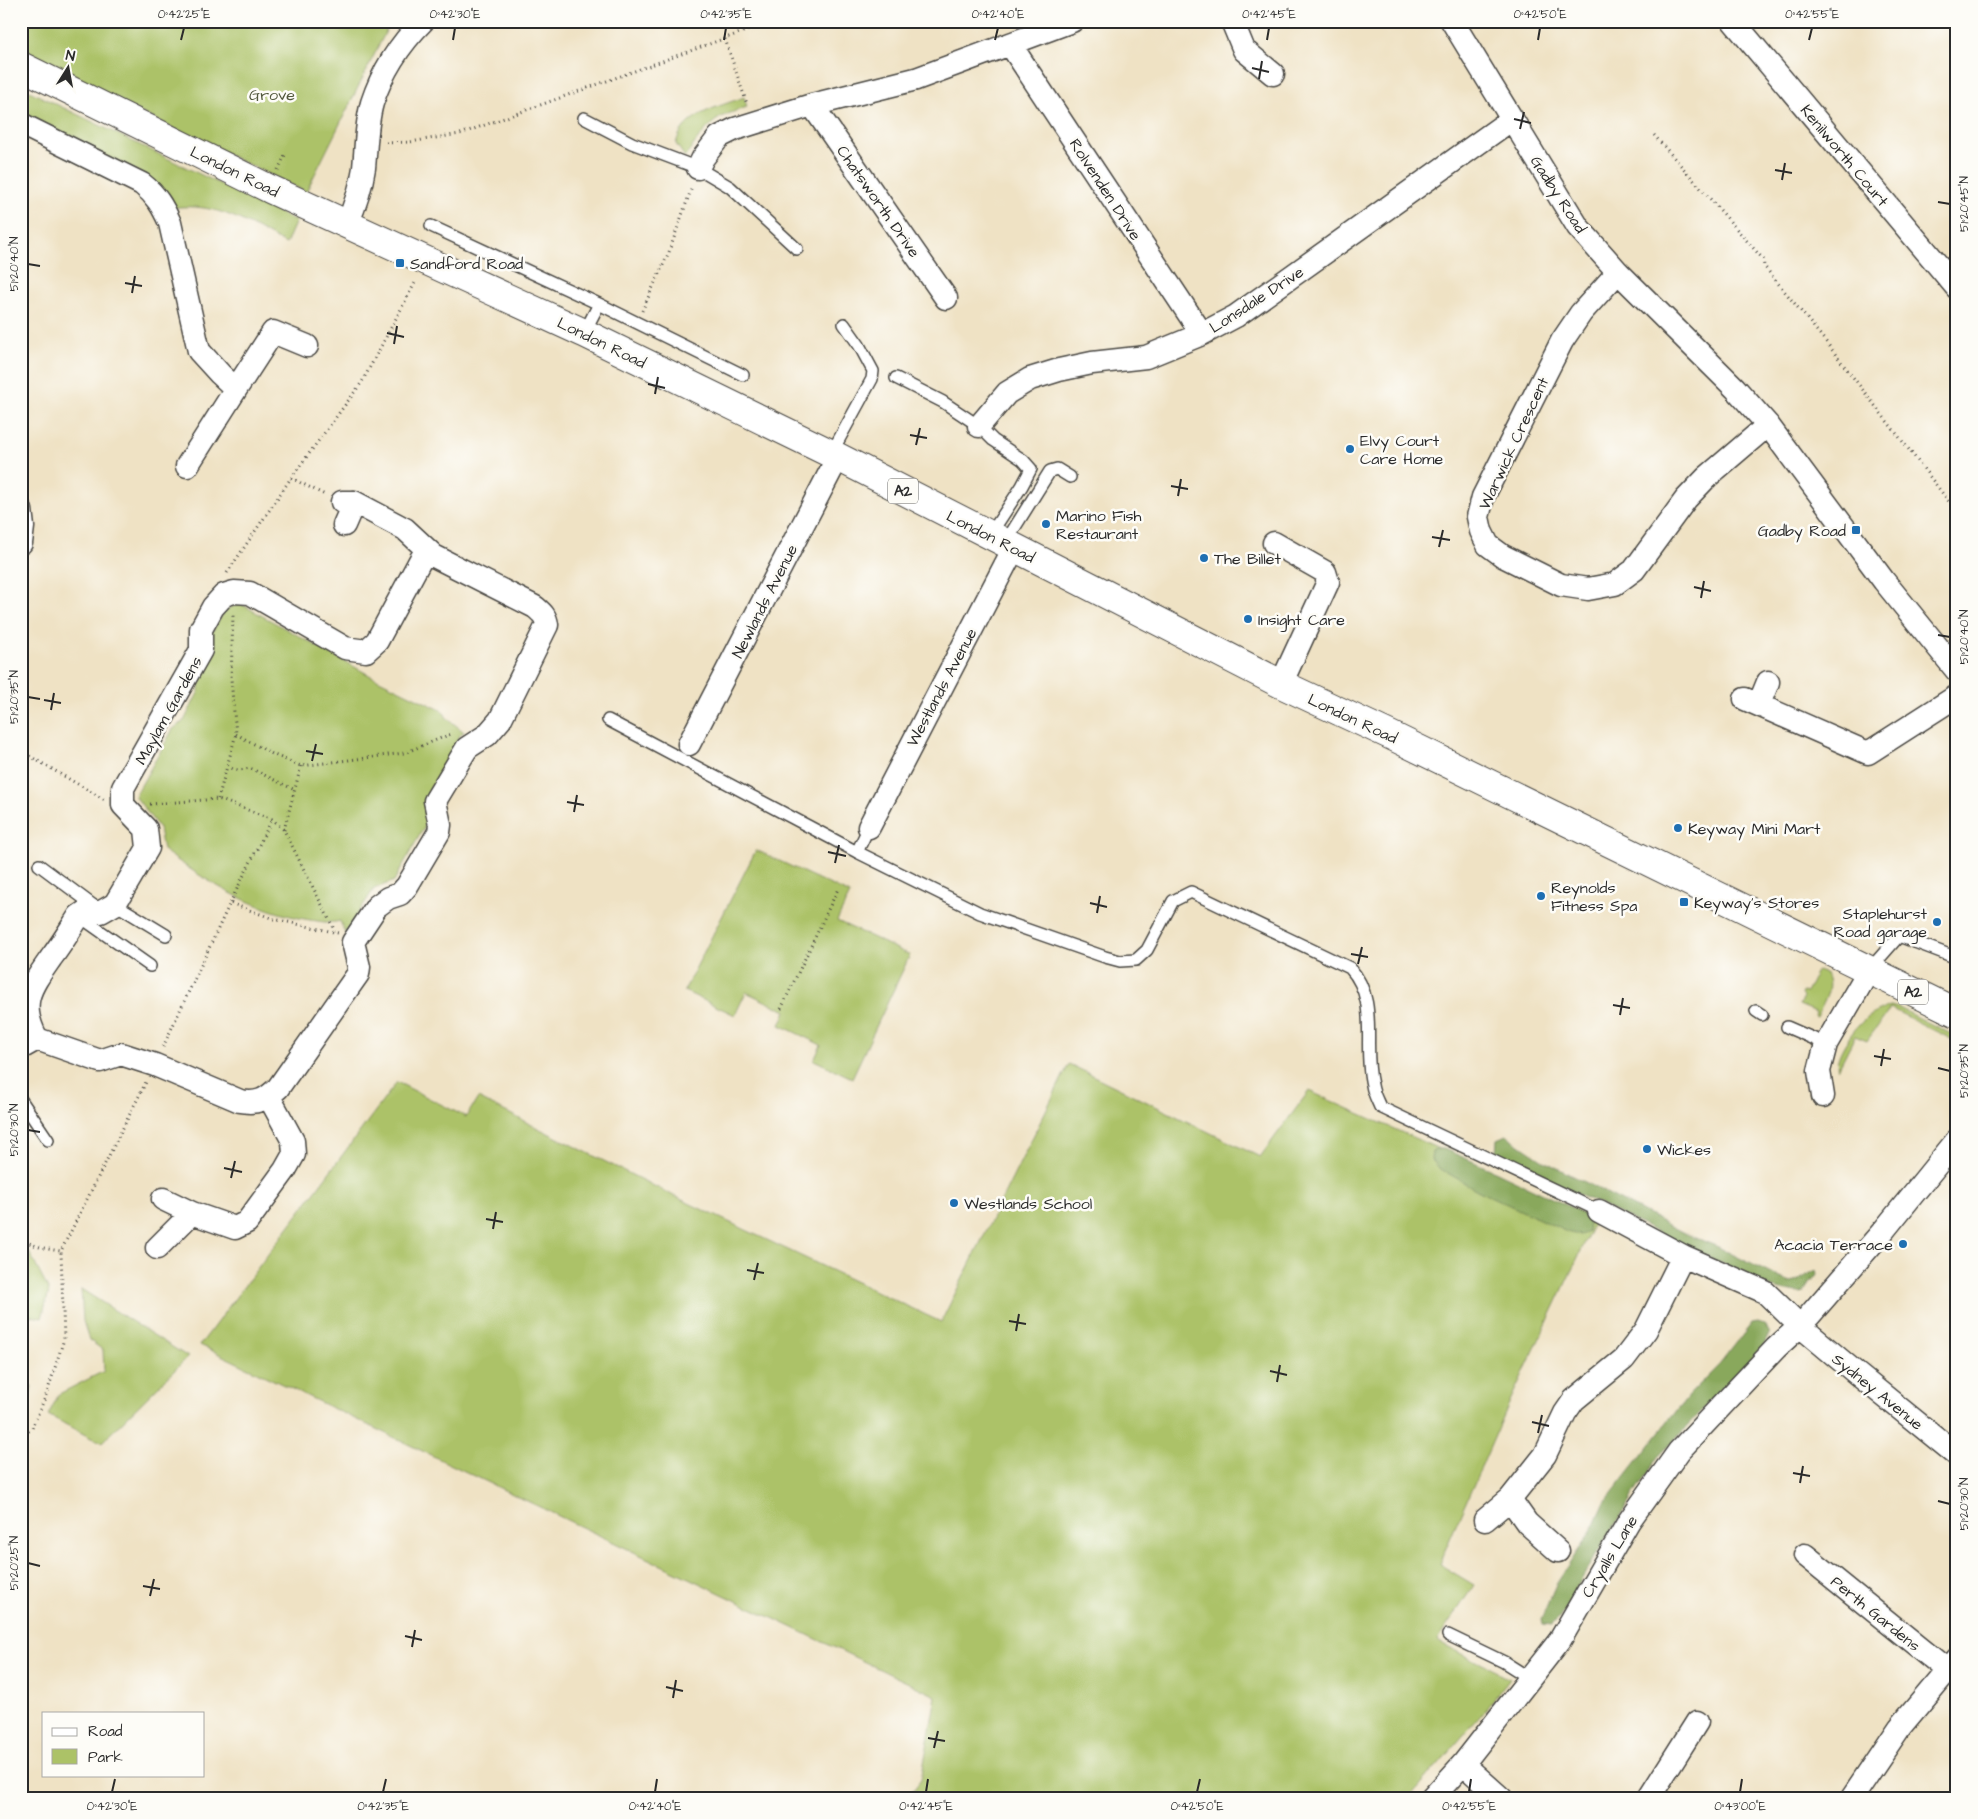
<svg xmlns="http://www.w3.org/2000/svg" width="1978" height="1819" viewBox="0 0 1978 1819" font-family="'Architects Daughter',sans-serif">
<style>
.green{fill:#acc267;stroke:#6c7649}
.forest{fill:#89a85c;stroke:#5a6a44}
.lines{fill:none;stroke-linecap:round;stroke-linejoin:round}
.service-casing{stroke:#484642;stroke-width:14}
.minor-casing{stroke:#484642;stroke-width:25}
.primary-casing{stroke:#484642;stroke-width:30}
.path{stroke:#484642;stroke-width:3;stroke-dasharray:1 4;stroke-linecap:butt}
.service{stroke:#fff;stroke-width:11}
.minor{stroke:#fff;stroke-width:22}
.primary{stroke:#fff;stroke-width:28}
.ticks{fill:none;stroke:#2b2b2b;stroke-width:2}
.poi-dot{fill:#1f6fb2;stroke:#fdfcf7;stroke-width:2}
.labels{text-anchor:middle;stroke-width:5;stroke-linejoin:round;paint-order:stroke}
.shield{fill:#fdfcf7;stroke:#6a6a68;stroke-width:1}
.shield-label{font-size:15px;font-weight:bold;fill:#2b2b2b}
.park-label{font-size:16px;fill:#52583d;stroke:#fdfcf7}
.street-label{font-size:16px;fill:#2b2b2b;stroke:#fdfcf7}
.poi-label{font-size:16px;fill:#2b2b2b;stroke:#fdfcf7;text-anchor:start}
.neatline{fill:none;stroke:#2b2b2b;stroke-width:2}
.ticks-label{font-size:12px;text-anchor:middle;fill:#2b2b2b}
</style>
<rect width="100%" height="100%" fill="#fdfcf7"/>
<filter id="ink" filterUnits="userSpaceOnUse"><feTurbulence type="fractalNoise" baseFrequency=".02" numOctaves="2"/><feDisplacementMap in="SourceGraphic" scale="10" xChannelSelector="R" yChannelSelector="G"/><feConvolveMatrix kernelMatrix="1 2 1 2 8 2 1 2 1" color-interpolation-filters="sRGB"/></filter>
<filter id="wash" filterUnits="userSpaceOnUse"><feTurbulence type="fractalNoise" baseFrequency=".0096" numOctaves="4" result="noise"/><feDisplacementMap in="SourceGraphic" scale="20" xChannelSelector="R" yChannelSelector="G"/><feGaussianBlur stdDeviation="1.12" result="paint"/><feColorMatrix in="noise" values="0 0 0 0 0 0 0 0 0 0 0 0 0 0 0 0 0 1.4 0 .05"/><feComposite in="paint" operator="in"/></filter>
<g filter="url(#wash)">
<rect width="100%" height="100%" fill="#efe2c4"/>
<path class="green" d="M21 21H391L306 192 21 55Z
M21 87 296 221 286 244C248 224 217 201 171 208L21 115Z
M744 97 747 107C739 110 729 113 721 117 706 126 695 143 685 157L676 144C682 114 719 107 744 97Z
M241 604 371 676 443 711 447 718 464 732 460 735 425 798C424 807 428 813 427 822L394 881 374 889 345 933 340 921C330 924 320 921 310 920 254 911 208 883 163 850L159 828 135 796 173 729 184 721 199 691V676L210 653 209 638 216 625 224 612 231 607Z
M756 850 850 894 837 921 910 955 852 1078 814 1060 821 1045 780 1025 786 1011 746 992 735 1015 684 991Z
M1817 971 1826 974C1834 988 1823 1003 1817 1017L1815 1016 1816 1012 1799 1005 1803 997 1801 995 1802 992 1806 993Z
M1890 1006 1899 1008 1957 1037V1042L1890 1008C1883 1021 1874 1030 1867 1041L1855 1036 1838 1069C1833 1057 1854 1029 1863 1021 1870 1014 1881 1010 1890 1006Z
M1069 1064 1260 1157 1309 1091 1596 1219 1511 1399 1439 1564 1474 1585 1437 1641 1510 1678 1481 1715 1409 1798H907L921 1780 936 1696 200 1345 397 1082 466 1117 478 1098 680 1199 941 1322Z
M21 1244 27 1248 49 1291 42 1318 21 1314Z
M81 1289 188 1357 102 1442 91 1438 48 1415 59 1394 104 1371 103 1350 89 1340 83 1321Z
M21 1381 32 1386 27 1412 21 1409Z"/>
<path class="forest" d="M1506 1135 1546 1162 1684 1233 1718 1247 1771 1274 1790 1282 1799 1280 1816 1270 1817 1274 1802 1294 1772 1288 1597 1203 1520 1167 1496 1153 1497 1139Z
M1436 1149H1444L1497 1172 1581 1212 1589 1223 1588 1232 1580 1235 1567 1232 1477 1190 1439 1168 1431 1159 1432 1152Z
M1758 1322 1764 1324 1769 1334 1763 1347 1657 1458 1592 1561 1559 1619 1552 1626 1542 1625 1541 1620 1557 1583 1594 1526 1605 1502 1689 1395 1720 1364 1752 1323Z"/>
</g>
<g filter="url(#ink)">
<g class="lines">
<defs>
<path id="service" d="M584 118 632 143 698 168 730 187 797 249
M431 226 599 304 584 333
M599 304 743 375
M896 378 943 402 979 426 993 440 1023 460 1031 469 1022 486 990 535
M831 454 872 379 873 371 859 345 844 324
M1005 543 1050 471 1057 469 1070 477
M608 720 857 852
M869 827 857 852 980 913 1105 957 1120 961 1136 960 1147 950 1173 901 1191 892 1350 968C1380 1001 1362 1046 1372 1085 1373 1093 1377 1100 1380 1107L1599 1211
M39 865 98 909
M115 904 166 935
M79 916 150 966
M1869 970 1899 936 1957 958
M1756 1011 1762 1015
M1787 1027 1826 1044
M21 1100 48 1140
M1448 1635 1504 1662 1531 1679"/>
<path id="minor" d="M1232 21 1244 50 1273 74
M1452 21 1578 227 1618 272 1735 388 1768 425 1884 581 1957 671
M1733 21 1957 288
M1010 44 1202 334
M812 105 946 298
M21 124 142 184C156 195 163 207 170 223L199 351 220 374 236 389 273 332 307 346
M698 168 703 158 719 137 735 129 812 105 916 79 1072 21
M347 224C355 206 361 188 364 168 366 147 366 124 372 103 382 72 400 44 423 21
M1618 272 1581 313 1562 341 1483 497 1478 517 1481 531 1488 545 1503 556 1561 585 1588 589 1615 584 1634 570 1686 499 1707 477 1768 425
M979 426 1007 393 1030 379 1059 370 1092 363 1146 357 1202 334 1236 316 1512 119
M187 466 236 389
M342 502H354L405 529 434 556
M21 510 23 527 21 543
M344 525 354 502
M1274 543 1325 572 1328 582 1281 684
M1745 699 1868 753 1957 696
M1759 704 1768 682
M689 744 838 457
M869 827 1014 548
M21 1048 37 1039C18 1003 30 988 51 958 61 945 70 930 79 916L85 912H101L115 904 148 848 146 829 123 805V788L201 650V629L213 607 224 595 234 592 250 593 345 648 366 651 377 641 421 559 426 556H434L535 607C542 613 546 616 547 625L500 720 487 735 467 748 435 801 440 825 439 832 407 886 400 894 388 898 377 906 353 942 359 967 358 974 278 1088C265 1100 258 1104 240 1101L155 1065 121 1054 100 1061 37 1039
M1823 1096 1819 1071 1826 1044 1869 970
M163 1199 192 1213 235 1228 247 1222 285 1170 294 1154 293 1141 269 1097
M1599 1211 1683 1256
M157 1248 192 1213
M1809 1316 1884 1230 1957 1140
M1485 1520 1510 1499
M1558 1551 1527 1523 1510 1499 1545 1455 1565 1413 1574 1400 1624 1359 1646 1330 1683 1256 1765 1292 1800 1326 1856 1373 1957 1455
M1805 1555 1947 1670
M1463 1764 1501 1798
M1432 1798 1463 1764 1560 1640 1629 1521 1679 1451 1776 1348 1800 1326
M1649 1798 1697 1722
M1852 1798 1900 1727 1957 1659"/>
<path id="primary" d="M21 66 270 189 584 333 838 457 1281 684 1390 735 1957 1013"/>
</defs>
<use href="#service" class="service-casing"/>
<use href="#minor" class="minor-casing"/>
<use href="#primary" class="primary-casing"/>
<path class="path" d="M725 39 747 104
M1654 135 1763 259 1764 266 1826 342 1957 512
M386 143 410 142 460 134 773 21
M278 170 285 155
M642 311 669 252 692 187
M291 478 325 495
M227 573 291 478 362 382 416 281
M236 734 274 755 301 766 404 753 451 734
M21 751 105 800
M228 765C234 772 241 770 250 768L295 790
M218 799 236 734 231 679 233 615
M150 804 218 799 272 819 284 830 335 931
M284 830 301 766
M230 903 272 819
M781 1009 838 889
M163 1047 230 903 274 919 338 933
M21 1238C34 1247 46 1249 61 1251
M21 1438 32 1428 47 1393 64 1339 61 1251 146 1082"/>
<use href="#service" class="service"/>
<use href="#minor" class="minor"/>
<use href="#primary" class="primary"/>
</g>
</g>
<path class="ticks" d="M181 40 184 28M453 40 455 28M724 40 726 28M995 40 998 28M1267 40 1269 28M1538 40 1540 28M1809 40 1812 28M1252 68 1269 72M1259 79 1262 61M1514 119 1531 123M1520 129 1524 112M1775 170 1792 173M1782 180 1785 163M1938 202 1950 204M28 264 40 266M125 283 142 286M132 293 135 276M387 333 404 337M394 344 397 326M648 384 665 388M655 394 658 377M910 435 927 438M916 445 920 428M1171 486 1188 489M1178 496 1181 479M1432 537 1450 540M1439 547 1443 530M1694 587 1711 591M1701 598 1704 581M1938 635 1950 637M28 697 40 699M44 700 61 703M51 710 54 693M306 751 323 754M312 761 316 744M567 802 584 805M574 812 577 795M828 852 846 856M835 863 839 845M1090 903 1107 907M1097 913 1100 896M1351 954 1368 957M1358 964 1362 947M1613 1005 1630 1008M1620 1015 1623 998M1874 1056 1891 1059M1881 1066 1884 1049M1938 1068 1950 1071M28 1130 40 1132M224 1168 242 1172M231 1178 235 1161M486 1219 503 1222M493 1229 496 1212M747 1270 764 1273M754 1280 758 1263M1009 1321 1026 1324M1016 1331 1019 1314M1270 1371 1287 1375M1277 1382 1280 1365M1532 1422 1549 1426M1538 1433 1542 1415M1793 1473 1810 1476M1800 1483 1803 1466M1938 1501 1950 1504M28 1563 40 1566M143 1586 160 1589M150 1596 154 1579M405 1636 422 1640M412 1647 415 1630M666 1687 683 1691M673 1698 676 1680M928 1738 945 1741M934 1748 938 1731M112 1792 115 1779M383 1792 386 1779M655 1792 657 1779M926 1792 928 1779M1197 1792 1200 1779M1469 1792 1471 1779M1740 1792 1742 1779"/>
<g class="poi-dot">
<rect x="395" y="258" width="10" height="10" rx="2.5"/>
<circle cx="1350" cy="449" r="5"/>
<circle cx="1046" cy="524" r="5"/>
<rect x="1851" y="525" width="10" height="10" rx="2.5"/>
<circle cx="1204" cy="558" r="5"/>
<circle cx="1248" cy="619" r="5"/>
<circle cx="1678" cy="828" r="5"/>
<circle cx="1541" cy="896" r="5"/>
<rect x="1679" y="897" width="10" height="10" rx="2.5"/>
<circle cx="1937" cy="922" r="5"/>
<circle cx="1647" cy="1149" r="5"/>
<circle cx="954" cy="1203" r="5"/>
<circle cx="1903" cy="1244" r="5"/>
</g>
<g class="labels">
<g class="shield">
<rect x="888" y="478.5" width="30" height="25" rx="4"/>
<rect x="1898" y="979.5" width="30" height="25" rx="4"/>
</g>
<g class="shield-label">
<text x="903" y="496">A2</text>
<text x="1913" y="997">A2</text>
</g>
<g class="park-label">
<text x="272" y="100">Grove</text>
</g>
<g class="street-label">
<text transform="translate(1845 155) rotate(50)" y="6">Kenilworth Court</text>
<text transform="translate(235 171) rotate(26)" y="6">London Road</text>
<text transform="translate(1106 189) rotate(57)" y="6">Rolvenden Drive</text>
<text transform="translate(1559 194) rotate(57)" y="6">Gadby Road</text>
<text transform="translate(879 201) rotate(55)" y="6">Chatsworth Drive</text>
<text transform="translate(1256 299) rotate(-33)" y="6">Lonsdale Drive</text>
<text transform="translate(602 342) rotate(26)" y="6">London Road</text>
<text transform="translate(1513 443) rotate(-65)" y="6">Warwick Crescent</text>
<text transform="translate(991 536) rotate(27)" y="6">London Road</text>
<text transform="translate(764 601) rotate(-63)" y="6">Newlands Avenue</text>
<text transform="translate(941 687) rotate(-62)" y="6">Westlands Avenue</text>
<text transform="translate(168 710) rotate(-61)" y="6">Maylam Gardens</text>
<text transform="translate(1353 718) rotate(25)" y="6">London Road</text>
<text transform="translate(1878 1391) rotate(39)" y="6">Sydney Avenue</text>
<text transform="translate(1609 1556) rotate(-59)" y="6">Cryalls Lane</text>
<text transform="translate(1876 1613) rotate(39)" y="6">Perth Gardens</text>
</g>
<g class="poi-label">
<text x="410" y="269">Sandford Road</text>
<text x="1360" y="446">Elvy Court<tspan x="1360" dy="18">Care Home</tspan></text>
<text x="1056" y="521">Marino Fish<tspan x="1056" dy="18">Restaurant</tspan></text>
<text x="1846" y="536" text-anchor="end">Gadby Road</text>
<text x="1214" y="564">The Billet</text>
<text x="1258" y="625">Insight Care</text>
<text x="1688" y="834">Keyway Mini Mart</text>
<text x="1551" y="893">Reynolds<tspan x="1551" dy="18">Fitness Spa</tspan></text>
<text x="1694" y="908">Keyway's Stores</text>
<text x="1927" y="919" text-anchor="end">Staplehurst<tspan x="1927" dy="18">Road garage</tspan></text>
<text x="1657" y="1155">Wickes</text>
<text x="964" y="1209">Westlands School</text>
<text x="1893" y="1250" text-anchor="end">Acacia Terrace</text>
</g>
</g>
<rect width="1978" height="1819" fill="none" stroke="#fdfcf7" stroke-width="55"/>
<rect x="42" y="1712" width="162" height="65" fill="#fdfcf7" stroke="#a9a8a5"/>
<rect x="52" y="1728" width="25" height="8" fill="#ffffff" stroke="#a9a8a5"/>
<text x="88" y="1736" font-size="15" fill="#2b2b2b">Road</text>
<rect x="52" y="1749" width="25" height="15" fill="#acc267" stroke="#a9a8a5"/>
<text x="88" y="1762" font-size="15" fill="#2b2b2b">Park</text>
<g transform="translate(68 68) rotate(11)" stroke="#fdfcf7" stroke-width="4" paint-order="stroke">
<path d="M0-4L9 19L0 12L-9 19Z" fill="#2b2b2b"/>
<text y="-8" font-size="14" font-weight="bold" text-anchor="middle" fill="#2b2b2b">N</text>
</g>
<rect x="28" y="28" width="1922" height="1764" class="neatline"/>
<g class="ticks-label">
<text x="184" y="18">0°42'25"E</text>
<text x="455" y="18">0°42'30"E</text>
<text x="726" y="18">0°42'35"E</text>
<text x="998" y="18">0°42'40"E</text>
<text x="1269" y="18">0°42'45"E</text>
<text x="1540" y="18">0°42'50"E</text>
<text x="1812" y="18">0°42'55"E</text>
<text transform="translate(1964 204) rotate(-90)" y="4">51°20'45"N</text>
<text transform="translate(14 264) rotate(-90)" y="4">51°20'40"N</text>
<text transform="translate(1964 637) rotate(-90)" y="4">51°20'40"N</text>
<text transform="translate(14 697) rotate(-90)" y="4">51°20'35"N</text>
<text transform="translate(1964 1071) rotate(-90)" y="4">51°20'35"N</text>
<text transform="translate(14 1130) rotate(-90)" y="4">51°20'30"N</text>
<text transform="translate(1964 1504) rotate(-90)" y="4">51°20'30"N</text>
<text transform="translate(14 1563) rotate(-90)" y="4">51°20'25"N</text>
<text x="112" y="1810">0°42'30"E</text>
<text x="383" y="1810">0°42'35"E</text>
<text x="655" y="1810">0°42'40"E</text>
<text x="926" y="1810">0°42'45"E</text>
<text x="1197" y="1810">0°42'50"E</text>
<text x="1469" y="1810">0°42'55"E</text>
<text x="1740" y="1810">0°43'00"E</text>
</g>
</svg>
